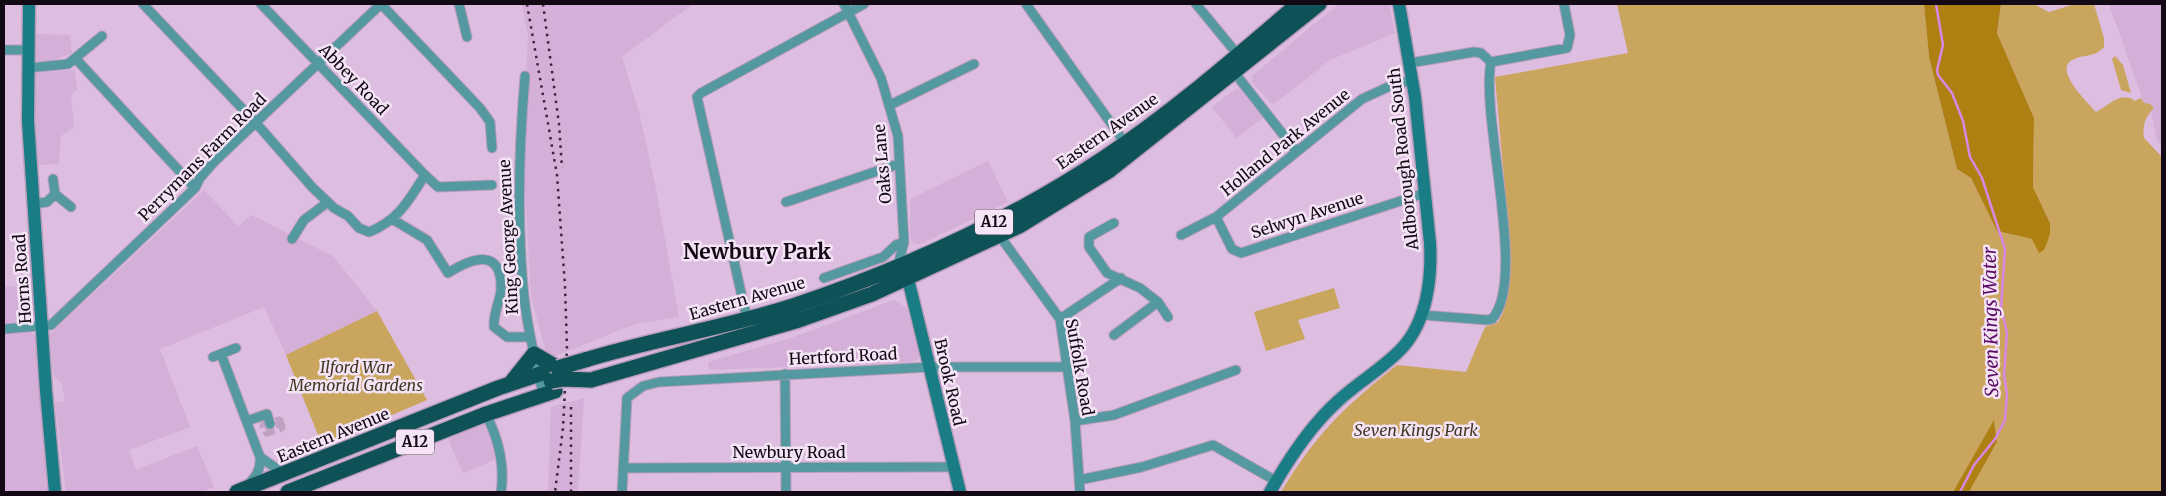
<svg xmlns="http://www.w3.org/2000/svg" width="2166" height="496" viewBox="0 0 2166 496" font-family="Merriweather,serif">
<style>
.built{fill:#d4afd8}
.green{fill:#caa55e}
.forest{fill:#ad8011}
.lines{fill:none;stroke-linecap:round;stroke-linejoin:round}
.stream{stroke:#d987e4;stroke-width:2.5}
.street-tunnel{stroke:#bfa2c2;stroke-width:9;stroke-dasharray:9 4.5;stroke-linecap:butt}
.street-casing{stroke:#b99dbb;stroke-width:11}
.secondary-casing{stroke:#b99dbb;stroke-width:15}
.highway-casing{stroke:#b99dbb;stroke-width:18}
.street{stroke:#54999f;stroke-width:9}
.secondary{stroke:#1a7c84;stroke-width:12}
.highway{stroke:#0e5156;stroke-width:15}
.rail{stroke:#372939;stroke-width:2.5;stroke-dasharray:2.5 5;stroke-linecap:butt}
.highway-bridge-casing{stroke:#b99dbb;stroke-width:18;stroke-linecap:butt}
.highway-bridge{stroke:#0e5156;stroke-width:15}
.labels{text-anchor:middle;stroke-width:5;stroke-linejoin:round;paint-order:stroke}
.shield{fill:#f4e4f6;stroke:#564b58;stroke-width:1}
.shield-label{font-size:15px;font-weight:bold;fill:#130915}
.street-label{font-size:16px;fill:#130915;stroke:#f4e4f6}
.park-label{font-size:16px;font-style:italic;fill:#433823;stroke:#f4e4f6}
.water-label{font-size:18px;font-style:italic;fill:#5a0c64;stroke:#f4e4f6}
.district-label{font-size:21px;font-weight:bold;fill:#130915;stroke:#f4e4f6}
</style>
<rect width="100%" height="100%" fill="#ddbde0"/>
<path class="built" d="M522 4H693L622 57 639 112 655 184 679 317 635 324 548 359 531 297 523 153 528 35Z
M1341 4H1389L1395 33 1330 60 1273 105 1252 82V76L1336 6Z
M2109 4H2162V146L2157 141 2151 110 2144 103Z
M34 34 70 35 72 53 54 60 36 61Z
M75 70 77 90 71 95 74 127 61 136 59 164 37 165 34 73Z
M1237 88 1241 90 1263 118 1236 138 1212 107Z
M988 161 1008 202 921 244H914L910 237V199Z
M204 190 238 226 252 215 334 257 377 311 286 355 264 307 160 349 190 427 129 450 136 470 197 446 214 487 200 492H66L55 402 65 401 62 384 53 375 50 334Z
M31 286 34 316 31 321 4 323V287Z
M894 300 907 308 919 354 918 359 910 362 709 370 708 362 791 338Z
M31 332 37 338 49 492H4V334Z
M584 398 578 492H548L551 407Z
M483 424 488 426 494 440 497 459 463 473 448 439Z"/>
<path class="green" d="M1617 4H1924L1929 57 1957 169 1971 178 1997 231 2032 239 2050 233V223L2033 187 2034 118 1997 33 2001 4H2034L2049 12 2075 4H2094L2104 38V47C2094 58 2083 54 2072 60 2053 70 2089 104 2096 112 2108 107 2120 90 2135 101L2141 98 2144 103 2150 104 2154 108C2145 117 2142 126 2144 138L2162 157V492H1969L1997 442 1994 421 1953 492H1281C1316 434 1344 407 1397 365L1466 372 1485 327 1498 322 1503 313 1511 258 1495 77 1628 53Z
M2115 56 2123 65 2131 93 2121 90 2112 59Z
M1334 288 1340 308 1298 320 1305 339 1266 351 1254 312Z
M377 311 427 400 322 445 286 355Z"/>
<path class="forest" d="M1924 4H2001L1997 33 2034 118 2033 187 2050 223V233L2047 243 2044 250 2039 253 2032 239 1997 231 1971 178 1957 169 1929 57Z
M1994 420 1997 442 1969 492H1953Z"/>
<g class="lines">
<path class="stream" d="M1936 4 1943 45 1937 70 1938 75 1952 93 1963 121 1970 157 1982 178 2005 249 2001 307 2007 333 2004 375 2007 394 2005 420 1995 439 1974 465 1960 492"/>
<path class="street-tunnel" d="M279 421 281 427 267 432 264 426Z"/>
<defs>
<path id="street" d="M143 4 256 123 312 187 334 208 348 216 359 228 369 232C399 220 408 201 425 175L261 4
M381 4 480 108 490 122 492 148
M459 4 467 37
M844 4 881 78 898 136 904 242 898 265
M1026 4 1125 143
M1196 4 1238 55
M4 50H28
M76 59 195 188
M1491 62 1567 48 1570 35 1564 4
M1410 63 1474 52 1481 53 1491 62
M28 68 68 64 102 36
M1234 72 1296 151
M525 76C519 146 517 217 523 286 526 323 535 358 543 394
M890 105 974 64
M425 175 438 187 492 185
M55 194 71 207
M786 202 898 164
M33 204 47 202 55 194 53 179
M1216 217 1232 249 1241 253 1425 193
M392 219 427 240 448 273C472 258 502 247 501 289 500 302 493 313 494 327L507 337H530
M1114 223 1089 237V247L1107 273 1140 288 1158 302 1168 317
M999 235 1060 319 1075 421 1080 492
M1181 235 1216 217 1362 99 1388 87 1412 80
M292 239 304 220 328 202
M824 278 883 257 896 245 904 242
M1422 315 1487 320 1492 319C1528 279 1480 119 1491 62
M747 319 697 97 701 93 864 4
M1060 319 1121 278
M4 329 51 325 195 188 200 178 214 162 381 4
M1114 335 1158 302
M221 354 260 457
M213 357 236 348
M785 374 786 492
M486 414C498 438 505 465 501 492
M247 421 267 414 270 424
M1075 421 1114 415 1236 370
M625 468 953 467
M1079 480 1142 467 1213 445 1276 481
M248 485C256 476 261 470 260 457L283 473
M622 492 627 398 643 386 659 382 930 367H1066"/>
<path id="secondary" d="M29 4 28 121 46 391 55 492
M908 279 960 492
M1270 492C1288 460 1310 426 1338 401 1358 382 1384 368 1403 347 1427 320 1432 278 1430 243L1415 97 1399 4"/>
<path id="highway" d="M585 360C653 339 725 328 793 306 900 270 1011 220 1104 158 1173 112 1236 57 1298 4
M591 380 799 320 872 294 1019 226 1110 170 1319 4
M510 384 534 354 558 368
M237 492 498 388 558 368
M288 492 486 414 555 391"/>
</defs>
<use href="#street" class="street-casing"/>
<use href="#secondary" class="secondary-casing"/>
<use href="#highway" class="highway-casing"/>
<use href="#street" class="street"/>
<use href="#secondary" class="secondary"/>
<use href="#highway" class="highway"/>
<path class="rail" d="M527 4 557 175 565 286 567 349 563 428 555 492
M543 4 559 124 562 168
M571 407V492"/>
<defs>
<path id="highway-bridge" d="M558 368 585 360
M551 381 563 379 591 380"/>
</defs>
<use href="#highway-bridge" class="highway-bridge-casing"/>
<use href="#highway-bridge" class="highway-bridge"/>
</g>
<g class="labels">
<g class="shield">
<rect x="975" y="209.5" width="38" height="25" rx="4"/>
<rect x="396" y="429.5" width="38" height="25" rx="4"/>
</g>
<g class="shield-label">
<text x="994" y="227">A12</text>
<text x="415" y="447">A12</text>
</g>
<g class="street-label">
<text transform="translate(354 79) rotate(46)" y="6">Abbey Road</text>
<text transform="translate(1107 131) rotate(-35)" y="6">Eastern Avenue</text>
<text transform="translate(1285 142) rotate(-39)" y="6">Holland Park Avenue</text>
<text transform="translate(202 157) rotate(-45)" y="6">Perrymans Farm Road</text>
<text transform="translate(1403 159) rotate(-96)" y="6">Aldborough Road South</text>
<text transform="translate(882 164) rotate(-95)" y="6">Oaks Lane</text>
<text transform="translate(1307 215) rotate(-18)" y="6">Selwyn Avenue</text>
<text transform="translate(508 237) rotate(-93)" y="6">King George Avenue</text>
<text transform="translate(22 279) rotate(-94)" y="6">Horns Road</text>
<text transform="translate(747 298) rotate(-16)" y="6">Eastern Avenue</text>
<text transform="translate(843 356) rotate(-3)" y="6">Hertford Road</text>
<text transform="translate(1080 367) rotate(80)" y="6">Suffolk Road</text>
<text transform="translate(950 382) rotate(77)" y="6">Brook Road</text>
<text transform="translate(333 435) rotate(-22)" y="6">Eastern Avenue</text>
<text x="789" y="458">Newbury Road</text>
</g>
<g class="park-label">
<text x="356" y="373">Ilford War<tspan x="356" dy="18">Memorial Gardens</tspan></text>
<text x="1416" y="436">Seven Kings Park</text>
</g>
<g class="water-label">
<text transform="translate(1991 322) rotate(-91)" y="6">Seven Kings Water</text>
</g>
<g class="district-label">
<text x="757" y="259">Newbury Park</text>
</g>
</g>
<rect width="2166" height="496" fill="none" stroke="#130915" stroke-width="10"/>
</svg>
